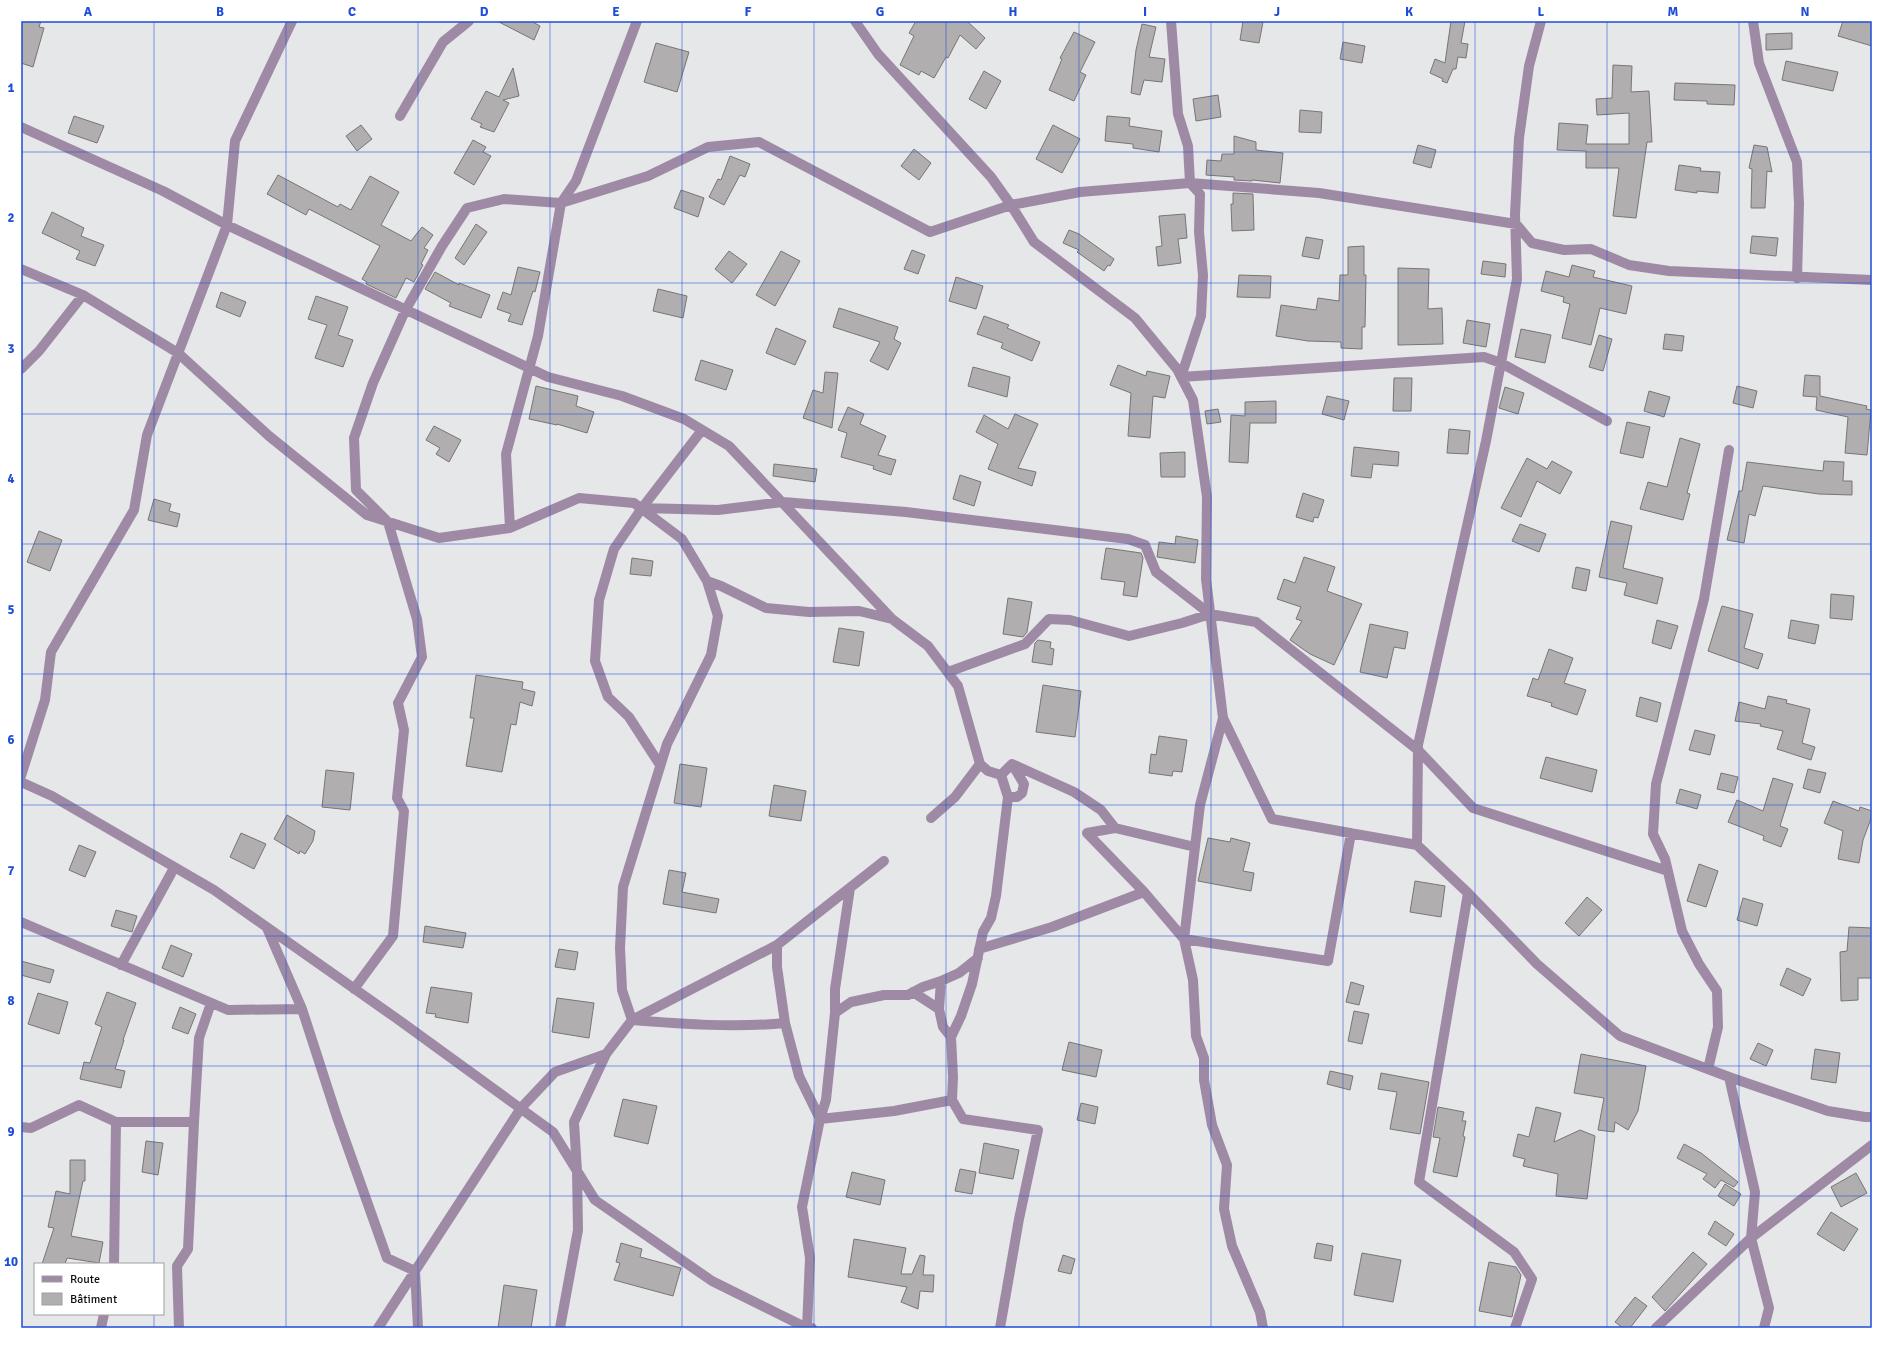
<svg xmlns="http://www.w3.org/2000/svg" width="1893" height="1349" viewBox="0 0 1893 1349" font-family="Signika,sans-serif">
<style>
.building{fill:#b1aeaf;stroke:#787576}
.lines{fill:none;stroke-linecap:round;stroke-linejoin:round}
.minor{stroke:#9f8aa5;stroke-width:10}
.grid{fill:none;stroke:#1d4ed8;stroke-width:1;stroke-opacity:0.55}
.neatline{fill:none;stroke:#1d4ed8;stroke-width:1.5}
.grid-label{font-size:13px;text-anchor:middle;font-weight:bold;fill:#1d4ed8}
</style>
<rect width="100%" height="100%" fill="#e6e7e9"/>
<path class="building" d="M21 21H41L39 27 44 28 33 67 21 63Z
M497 21H531L540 26 534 40Z
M916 21H967L985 38 976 49 960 35 948 58 946 57 934 78 921 71 919 75 900 65 914 36 909 33Z
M1243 21 1263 22 1259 43 1240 40Z
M1451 21H1465L1461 43 1468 44 1466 58 1458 57 1456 69H1453L1447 83 1442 81 1443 79 1430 73 1435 59 1445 63Z
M1843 21H1872V46L1838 36Z
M1142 24 1156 27 1149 57 1165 59 1162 82 1144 80 1140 95 1131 93 1136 50Z
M1074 32 1095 42 1080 72 1086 75 1074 101 1049 90 1062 59 1060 58Z
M1792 33V49L1766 50V34Z
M1343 42 1365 46 1362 63 1340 59Z
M656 43 689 52 677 92 644 82Z
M1786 61 1838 72 1833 91 1782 80Z
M1613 65 1632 66 1631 92 1649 91 1652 142H1647L1636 218 1613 216 1619 168H1586V151L1557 150 1559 123 1588 125 1586 144H1629V113L1597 115 1596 99 1612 98Z
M513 68 519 96 503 100 509 103 494 132 480 127 482 124 471 119 486 91 499 97Z
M984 71 1001 81 986 109 969 99Z
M1675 83 1735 85 1734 105 1707 104V101L1674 100Z
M1218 95 1221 117 1196 121 1193 99Z
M1300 110 1322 112 1321 133 1299 132Z
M74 116 104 126 97 143 68 133Z
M1107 116 1130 118 1129 126 1162 131 1159 152 1133 148V144L1105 141Z
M361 125 372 139 357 151 346 136Z
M1053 125 1080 139 1062 173 1036 159Z
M1234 136 1256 142V150L1283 153 1280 183 1252 180V181L1234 180V177L1206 175 1207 160 1221 161 1222 154H1234Z
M473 140 486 147 483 152 491 156 474 185 454 173Z
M1418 145 1436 150 1431 168 1413 163Z
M1754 145 1767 147 1772 172 1767 171 1765 208H1751L1752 169 1749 168Z
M914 149 931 163 919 180 901 166Z
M730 156 750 164 745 177 740 175 724 205 709 197 718 179 721 180Z
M1679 165 1701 168 1700 171 1720 172 1718 193 1697 191V193L1675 190Z
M278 175 338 207 340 204 351 210 370 176 399 192 381 225 411 241 422 227 433 235 424 248 428 250 421 264 423 265 414 282 406 278 396 298 366 284 367 282 362 279 380 246 309 209 306 215 267 194Z
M681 190 704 198 698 217 674 208Z
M1233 193 1253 194 1254 230 1232 231 1231 204H1233Z
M52 212 84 228 81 236 104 245 95 266 76 259 80 251 42 233Z
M1185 214 1187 238 1178 239 1181 263 1158 266 1156 247 1162 246 1159 216Z
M476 224 487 232 464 265 455 258Z
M1069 230 1079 234 1114 259 1110 266 1108 265 1104 271 1077 252 1079 250 1063 243Z
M1752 236 1778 238 1776 256 1750 253Z
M1306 237 1323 240 1319 259 1302 256Z
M1364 246V275H1366L1365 327H1362V349L1341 348V342L1308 341 1276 336 1281 305 1316 310 1318 298 1339 301 1340 275H1348V247Z
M912 250 925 255 918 274 904 269Z
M729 251 747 264 732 283 715 269Z
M781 251 800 261 775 306 756 295Z
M1483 261 1506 264 1505 277 1481 274Z
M1572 265 1595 271 1593 277 1632 286 1626 314 1600 308 1591 345 1562 338 1570 304 1563 302 1564 297 1541 291 1546 271 1569 277Z
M518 267 540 272 535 292 533 291 522 325 508 321 511 314 497 309 503 292 511 295Z
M1398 268 1429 269 1428 309 1442 308 1443 344 1398 345Z
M435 272 459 285V283L490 295 481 318 449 306 451 303 425 289Z
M1239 275 1271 276 1270 298 1237 297Z
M956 277 983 286 976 309 949 301Z
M658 289 687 296 683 318 653 311Z
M221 292 246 302 240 317 216 307Z
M316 296 348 307 338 335 353 340 343 367 315 358 327 325 308 319Z
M839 308 898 327 894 339 901 343 888 370 870 361 880 342 833 327Z
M984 316 1009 325 1007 328 1040 342 1032 361 1001 348 1003 343 977 334Z
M1467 320 1490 324 1486 347 1463 343Z
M776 328 806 341 795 365 766 353Z
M1521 329 1551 335 1545 363 1515 357Z
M1665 334 1684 336 1682 351 1663 349Z
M1599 335 1612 339 1603 371 1589 367Z
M701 360 733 370 726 390 695 380Z
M1118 365 1146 376 1147 371 1170 376 1165 398 1153 396 1150 438 1128 436 1131 393 1110 385Z
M973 367 1010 377 1007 397 968 386Z
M825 372 838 373 832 428 803 418 813 390 823 393Z
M1805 375 1820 376V396L1867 406 1866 409 1871 410 1867 455 1845 453 1848 417 1816 410 1817 397 1803 396Z
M1394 378H1412L1411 411H1393Z
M536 386 578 396 576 406 594 412 587 433 557 424V425L529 419Z
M1737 386 1757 391 1753 408 1733 403Z
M1505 387 1524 393 1518 414 1499 408Z
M1649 391 1670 397 1664 417 1644 411Z
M1327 396 1349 401 1344 420 1322 414Z
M1276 401V423H1250L1248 463 1229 462 1231 415 1245 416V402Z
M848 407 864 414 860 424 886 436 878 455 896 460 891 475 873 469 874 466 841 457 847 433 838 430Z
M1218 409 1221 422 1207 424 1205 411Z
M1015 414 1038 424 1018 468 1036 472 1032 486 988 469 998 444 976 432 984 415 1008 429Z
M1627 422 1650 427 1643 458 1620 453Z
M434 426 461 440 449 462 436 454 440 448 426 440Z
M1449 429 1470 431 1468 454 1447 453Z
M1680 438 1700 444 1687 493 1690 494 1683 520 1640 509 1648 482 1667 487Z
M1354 447 1399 452 1398 466 1373 464 1371 478 1351 476Z
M1185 452V477H1161L1160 453Z
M1527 458 1547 469 1552 461 1572 472 1560 494 1537 481 1521 517 1501 508Z
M1824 461 1844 462 1843 481H1852V495L1819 494 1763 486 1755 516 1749 514 1744 543 1727 540 1739 491H1742L1747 462 1823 471Z
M774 464 817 469 815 482 773 476Z
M960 475 981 482 974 506 953 499Z
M1303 493 1324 500 1318 518 1314 517 1313 522 1296 517Z
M154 499 171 504 169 511 180 514 177 527 148 520Z
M1611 521 1632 526 1623 568 1663 578 1657 604 1624 595 1627 583 1599 577Z
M1520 524 1546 534 1539 552 1512 541Z
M39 531 62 540 50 571 27 562Z
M1176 536 1198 540 1195 563 1157 557 1159 542 1175 544Z
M1106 548 1141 553 1143 558 1137 597 1123 595 1125 582 1101 579Z
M1304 557 1335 567 1327 591 1362 604 1334 665 1310 654 1290 640 1302 621 1296 619 1301 607 1277 599 1284 579 1295 583Z
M632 558 653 561 651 576 630 574Z
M1576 567 1590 570 1586 591 1572 588Z
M1831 594 1854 596 1852 620 1830 618Z
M1008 598 1032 602 1027 632 1023 637 1003 634Z
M1722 606 1753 614 1744 648 1763 654 1758 669 1708 651Z
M1657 620 1678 626 1671 649 1652 643Z
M1791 620 1819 625 1815 644 1788 638Z
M1370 624 1408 632 1405 649 1394 647 1387 678 1360 672Z
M839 628 864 632 859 666 833 662Z
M1038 640 1051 642 1050 648 1054 649 1052 665 1032 662 1035 643Z
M1549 649 1573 658 1564 683 1586 690 1577 715 1551 706 1552 703 1527 696 1533 678 1538 680Z
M476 675 523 682 522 689 535 692 532 706 520 702 516 725 511 724 502 772 466 766 474 718H470Z
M1043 685 1081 691 1075 737 1036 732Z
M1768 696 1787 700 1786 703 1810 709 1802 743 1815 747 1811 760 1777 749 1783 731 1760 726 1761 724 1735 721 1739 702 1765 709Z
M1640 697 1661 703 1657 722 1636 716Z
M1695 730 1715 735 1710 755 1689 750Z
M1159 736 1187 740 1182 772 1173 771 1172 776 1149 773 1151 754 1156 755Z
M1546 757 1597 770 1592 792 1540 778Z
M680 764 707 768 701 807 674 803Z
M1808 769 1826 773 1820 793 1803 788Z
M326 770 354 773 350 810 322 807Z
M1721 773 1738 777 1734 793 1717 789Z
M1773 778 1793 784 1780 826 1788 829 1781 847 1763 840 1764 836 1728 822 1737 800 1763 811Z
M774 785 806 791 801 821 769 816Z
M1680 789 1701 795 1697 809 1676 803Z
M1833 801 1859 811 1860 807 1872 811V816L1863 840 1859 863 1838 859 1843 831 1824 823Z
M287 815 315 831 313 841 305 854 300 851 299 854 274 839Z
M241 833 266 844 254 869 230 857Z
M1208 838 1230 842 1231 838 1250 843 1243 871 1254 873 1251 891 1198 881Z
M79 845 96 852 85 877 69 870Z
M1699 864 1718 871 1706 907 1687 901Z
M669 870 686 873 682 892 719 899 716 913 663 904Z
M1415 881 1445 886 1441 917 1410 912Z
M1587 897 1602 910 1579 936 1565 923Z
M1743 898 1763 904 1757 926 1737 920Z
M116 910 137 916 132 932 111 926Z
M425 926 466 933 463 948 423 942Z
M1849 927 1872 928V978H1858V1000L1841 1001 1840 952 1847 951Z
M171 945 192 954 183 977 162 968Z
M559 949 578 952 575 970 555 967Z
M21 961 54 970 50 983 21 975Z
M1787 968 1811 979 1803 996 1780 985Z
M1351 982 1364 986 1359 1005 1346 1002Z
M431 987 472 993 468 1023 435 1017 436 1014 426 1013Z
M107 992 136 1003 123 1040H124L115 1069 125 1071 121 1088 80 1079 84 1062 90 1063 102 1027 95 1024Z
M38 993 68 1002 59 1034 28 1024Z
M557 998 594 1003 589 1038 552 1032Z
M180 1007 196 1014 188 1034 172 1028Z
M1354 1011 1369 1014 1362 1044 1348 1041Z
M1069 1042 1102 1050 1096 1077 1062 1070Z
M1758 1043 1773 1050 1766 1066 1750 1059Z
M1815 1049 1840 1053 1836 1083 1811 1079Z
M1581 1054 1646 1066 1638 1111 1628 1130 1615 1122 1614 1132 1598 1130 1604 1098 1574 1093Z
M1330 1071 1353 1076 1350 1090 1327 1084Z
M1381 1073 1429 1082 1420 1134 1390 1129 1397 1092 1378 1089Z
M623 1099 657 1106 648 1144 614 1136Z
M1081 1103 1098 1107 1095 1124 1077 1120Z
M1438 1107 1464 1112 1462 1121H1466L1463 1136 1465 1137 1457 1177 1433 1172 1440 1138 1433 1137Z
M1536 1107 1561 1113 1554 1142 1580 1130 1595 1136 1587 1199 1556 1196 1558 1174 1523 1166 1525 1159 1513 1156 1518 1134 1529 1137Z
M146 1141 163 1143 158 1175 142 1172Z
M984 1143 1019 1150 1013 1179 979 1173Z
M1684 1144 1701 1153 1738 1182 1734 1187 1721 1180 1715 1188 1703 1179 1707 1174 1677 1158Z
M70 1160H85V1181H83L71 1236 103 1242 99 1263 67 1258 65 1264H42L54 1228 48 1227 56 1191 70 1194Z
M960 1169 976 1172 972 1194 955 1191Z
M852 1172 885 1180 880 1205 846 1197Z
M1856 1173 1867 1193 1841 1207 1831 1187Z
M1725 1184 1741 1194 1734 1206 1718 1196Z
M1831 1212 1858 1229 1844 1251 1817 1234Z
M1715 1221 1734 1234 1726 1246 1708 1234Z
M854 1239 906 1248 901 1274H912L920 1255 925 1256 923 1275H934L933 1292 920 1291 918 1309 901 1302 907 1287 848 1277Z
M621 1243 642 1249 640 1257 681 1268 673 1296 614 1280 620 1263 616 1262Z
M1317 1243 1333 1246 1331 1261 1314 1258Z
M1693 1252 1707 1264 1665 1311 1652 1297Z
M1362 1253 1401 1260 1393 1302 1354 1295Z
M1063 1255 1075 1259 1071 1274 1058 1271Z
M1489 1262 1516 1267 1521 1275 1512 1317 1479 1311Z
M504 1285 537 1290 531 1328H498Z
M1635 1297 1647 1306 1630 1328H1623L1615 1322Z"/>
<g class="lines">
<path class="minor" d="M855 21 878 54 991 177 1011 205 1034 242 1135 318 1177 369 1193 400 1207 497 1206 579 1223 718 1272 819 1417 845 1468 893 1537 964 1620 1036 1729 1077 1755 1192 1751 1238 1769 1308 1764 1328
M1171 21 1178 114 1188 146 1190 183 1319 193 1516 224 1532 243 1564 250 1591 249 1629 265 1669 271 1714 273 1872 280
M1753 21 1759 63 1797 162 1799 204 1797 278
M400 116 443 42 469 21
M21 127 163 191 227 225 548 377 622 396 684 419 729 446 892 619
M21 269 83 295 178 353 269 436 367 515 439 538 510 528 579 498 634 503 682 539 707 581 718 616 711 655 667 744 623 887 620 948 622 990 632 1020
M21 369 39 351 83 295
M642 508 718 510 783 502 906 512 1128 539 1145 545 1156 572 1210 614
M510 528 506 454 538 336 561 203 576 181 637 21
M707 581 721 586 766 608 809 612 859 611 892 619 928 646 958 686 980 764 988 771 1001 775
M948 672 1025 644 1049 619 1070 620 1129 636 1182 623 1210 614 1256 622 1418 750 1473 808 1668 871
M1223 718 1200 805 1184 939 1193 980 1196 1036 1204 1058V1080L1212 1125 1227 1165 1224 1209 1232 1246 1260 1312 1263 1328
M1012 764 1024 784 1022 793 1017 797H1008L1001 775 1012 764 1074 792 1101 810 1115 828
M660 765 629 717 608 697 595 661 599 600 614 549 642 508 702 430
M21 776 45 700 51 652 134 510 147 435 227 225 235 141 292 21
M21 782 52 796 214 890 396 1018 553 1132 595 1200 712 1281 807 1328H812
M931 818 955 797 980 764
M1417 845 1418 745 1486 441 1517 279 1515 214 1519 138 1529 66 1541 21
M1195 847 1115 828 1087 833 1144 892 1184 939 1328 961 1351 833
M884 861 777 945V967L785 1023 799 1076 820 1119 826 1100 835 1013 851 1002 884 995H908L923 987 941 981 959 973 978 958
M1468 893 1419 1182 1514 1252 1532 1279 1515 1328
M21 922 228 1010 302 1009
M267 928 302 1009 337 1117 387 1258 415 1271 418 1328
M979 949 1052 927 1144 892
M121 965 174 868
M941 981 939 1009 943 1027 951 1037
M354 989 393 936 404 811 397 798 404 730 398 703 422 657 417 619 388 522 356 490 354 438 373 383 405 311 442 246 467 208 504 199 561 203 648 176 708 147 759 142 930 232 1011 205 1080 192 1190 183 1200 194 1199 232 1203 275 1201 316 1181 377 1484 357 1501 363 1607 421
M913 992 939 1009
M835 1013V989L850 888
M632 1020C683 1024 734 1028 785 1023
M1708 1069 1718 1027 1717 991 1699 964 1682 931 1665 859 1653 834 1656 784 1704 599 1729 450
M1729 1077 1828 1111 1865 1117H1872
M21 1127 31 1128 79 1105 116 1122H194L199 1038 211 1003
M114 1264 116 1122
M101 1328 104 1314
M179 1328 177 1266 188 1249 194 1122
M378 1328 521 1108 555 1072 606 1054
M560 1328 578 1230 577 1171 574 1122 606 1054 632 1020 777 945
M807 1328 810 1258 802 1207 820 1119 894 1111 952 1100
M1000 1328 1019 1219 1038 1130 963 1119 952 1100 953 1077 951 1037 961 1016 972 984 983 932 991 918 996 896 1008 797
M1656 1328 1751 1238 1872 1145"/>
</g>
<path class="grid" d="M154 21V1264M286 21V1328M418 21V1328M550 21V1328M682 21V1328M814 21V1328M946 21V1328M1079 21V1328M1211 21V1328M1343 21V1328M1475 21V1328M1607 21V1328M1739 21V1328M21 152H1872M21 283H1872M21 414H1872M21 544H1872M21 674H1872M21 805H1872M21 936H1872M21 1066H1872M21 1196H1872M154 1314V1328"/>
<rect width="1893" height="1349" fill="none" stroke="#ffffff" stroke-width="44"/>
<rect x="34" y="1263" width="130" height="52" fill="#ffffff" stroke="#9f9f9f"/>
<rect x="42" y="1276" width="20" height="6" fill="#9f8aa5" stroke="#9f9f9f"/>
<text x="70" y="1283" font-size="12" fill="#0e0f0f">Route</text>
<rect x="42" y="1293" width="20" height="12" fill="#b1aeaf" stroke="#9f9f9f"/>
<text x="70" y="1303" font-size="12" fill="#0e0f0f">Bâtiment</text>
<rect x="22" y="22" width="1849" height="1305" class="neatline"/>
<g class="grid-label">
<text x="88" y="16">A</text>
<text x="220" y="16">B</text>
<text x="352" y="16">C</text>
<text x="484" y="16">D</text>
<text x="616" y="16">E</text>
<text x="748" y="16">F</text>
<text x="880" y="16">G</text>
<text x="1013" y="16">H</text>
<text x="1145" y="16">I</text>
<text x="1277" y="16">J</text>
<text x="1409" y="16">K</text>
<text x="1541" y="16">L</text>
<text x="1673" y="16">M</text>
<text x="1805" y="16">N</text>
<text x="11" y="92">1</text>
<text x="11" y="222">2</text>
<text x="11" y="353">3</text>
<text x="11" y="483">4</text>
<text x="11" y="614">5</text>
<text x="11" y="744">6</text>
<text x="11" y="875">7</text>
<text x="11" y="1005">8</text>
<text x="11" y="1136">9</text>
<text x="11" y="1266">10</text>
</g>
</svg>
